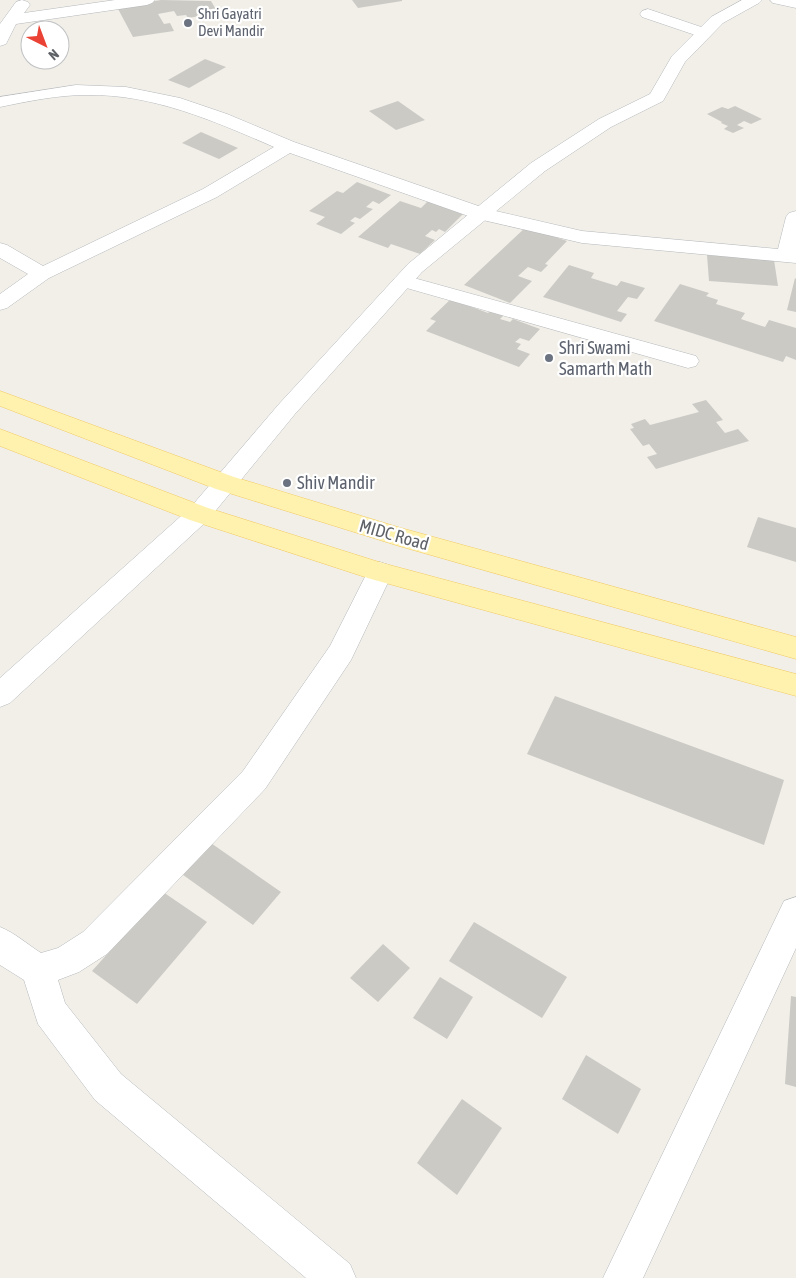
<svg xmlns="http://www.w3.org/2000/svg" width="796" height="1278" viewBox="0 0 796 1278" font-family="'Asap Condensed',sans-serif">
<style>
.building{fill:#cccac5}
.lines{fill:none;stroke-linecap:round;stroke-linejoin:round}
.minor-casing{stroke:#b5b8bc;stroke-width:1}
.tertiary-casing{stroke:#b5b8bc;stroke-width:1}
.primary-casing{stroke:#f2c960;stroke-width:1}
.minor{fill:#fff;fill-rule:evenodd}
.tertiary{fill:#fff;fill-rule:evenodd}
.primary{fill:#fff2af;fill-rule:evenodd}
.worship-dot{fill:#6b7280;stroke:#fff;stroke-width:2}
.labels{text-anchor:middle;stroke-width:4.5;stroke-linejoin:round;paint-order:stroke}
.far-worship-label{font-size:15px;fill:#5b616d;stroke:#fff;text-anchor:start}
.worship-label{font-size:18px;fill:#5b616d;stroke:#fff;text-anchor:start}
.street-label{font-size:18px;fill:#5f6368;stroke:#fff}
</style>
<rect width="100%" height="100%" fill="#f1efe8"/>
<path class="building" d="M161 0 211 1 218 13 188 18 186 15 177 16 174 11 158 14 164 24 170 23 174 31 133 37 117 7Z
M352 0H402V1L358 8Z
M205 59 226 67 189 88 168 80Z
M398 101 425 120 396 130 369 111Z
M735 106 762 119 751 124 744 121 737 125 744 128 733 133 724 129 728 126 721 123 722 122 707 114 722 107 728 109Z
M201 132 238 148 219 159 182 143Z
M357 182 391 195 379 204 373 201 366 207 373 209 360 219 355 217 350 221 355 223 341 234 316 224 325 217 309 211 337 191 343 193Z
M400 201 421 208 428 201 464 213 445 232 439 229 436 232 432 230 425 236 435 240 420 254 391 244 388 248 358 237Z
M526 227 567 241 545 264 548 265 541 272 528 267 518 276 532 281 510 303 464 285Z
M707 255 774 260 778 286 709 281Z
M569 265 594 273 591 278 617 286 621 281 645 288 637 299 628 297 617 311 627 314 621 322 543 297Z
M795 278 796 279V312L787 310Z
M680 284 709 293 706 296 718 300 716 304 745 313 741 319 765 327 769 320 796 328V360L786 356 783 362 654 321Z
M453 297 456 301 488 313 491 310 504 315 500 319 510 322 513 319 540 329 529 341 520 338 515 342 521 344 517 349 530 354 519 367 426 331 436 321 430 319Z
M706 400 723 420 716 422 725 433 738 429 749 441 656 469 647 457 657 454 649 444 643 446 630 429 634 428 631 424 645 419 650 425 699 412 692 404Z
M758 517 796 528V562L747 547Z
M555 696 784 780 764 845 527 754Z
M208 841 281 892 253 925 179 872Z
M163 892 207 922 137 1004 92 971Z
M474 922 567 977 542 1018 449 961Z
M383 944 410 968 378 1002 350 978Z
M440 977 473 997 447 1039 413 1018Z
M791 996 796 997V1087L785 1084Z
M586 1055 641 1089 618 1134 562 1099Z
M462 1099 502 1128 457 1195 417 1163Z"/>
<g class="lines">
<defs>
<path id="minor" d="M22 0 28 2 30 5 24 13 115 0H155L152 3 147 5 16 24 6 44 0 46V24L16 2Z
M770 0H796V8L773 3Z
M648 9 710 30 712 33 710 36 704 38 642 17 640 14 642 11Z
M76 85 126 87 180 98 227 114 294 142 487 209 582 231 778 249 786 217 789 213 796 211V263L582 243 474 218 290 153 217 197 49 278 7 308 0 310V294L28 274 0 258V243L7 245 43 266 203 189 274 147C214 121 153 94 87 95 58 95 29 101 0 107V97Z
M403 275 696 356 699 361 696 366 688 368 396 285 393 281 396 277Z
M380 562 389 565 393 572 351 660 265 789 107 954 79 972 58 980 65 1003 121 1074 350 1264 356 1278H306L95 1100 38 1024 24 980 0 965V927C15 933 27 944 41 953L58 948 83 932 243 771 330 646 371 565Z
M796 897V948L643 1278H603L784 901Z"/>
<path id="tertiary" d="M742 0H762L759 3 723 23 685 62 663 101 611 127 545 171 422 272 295 414 208 520 10 703 0 707V678L190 508 279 404 408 264 531 163 599 119 650 94 672 56 711 17Z"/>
<path id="primary" d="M0 391 234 477 401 528 796 637V659L399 546 216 489 0 406Z
M0 429 208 508 382 563 796 674V696L371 579 190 520 0 446Z"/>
</defs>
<use href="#minor" class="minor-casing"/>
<use href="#tertiary" class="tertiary-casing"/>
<use href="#primary" class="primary-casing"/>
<use href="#minor" class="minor"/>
<use href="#tertiary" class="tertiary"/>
<use href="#primary" class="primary"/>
</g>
<g class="worship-dot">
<circle cx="188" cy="23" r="5"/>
<circle cx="549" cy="358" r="5"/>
<circle cx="287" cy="483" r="5"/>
</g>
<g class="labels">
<g class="far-worship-label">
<text x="198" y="19">Shri Gayatri<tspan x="198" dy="17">Devi Mandir</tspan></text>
</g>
<g class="worship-label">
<text x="559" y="354">Shri Swami<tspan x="559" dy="21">Samarth Math</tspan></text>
<text x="297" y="489">Shiv Mandir</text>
</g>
<g class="street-label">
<text transform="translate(394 535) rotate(16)" y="6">MIDC Road</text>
</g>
</g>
<g transform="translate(45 45) rotate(138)"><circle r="24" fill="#ffffff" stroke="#bfc1c3"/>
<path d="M0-4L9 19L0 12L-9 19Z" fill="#ea4335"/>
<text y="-8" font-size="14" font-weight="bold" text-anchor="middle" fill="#5f6368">N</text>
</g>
</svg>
